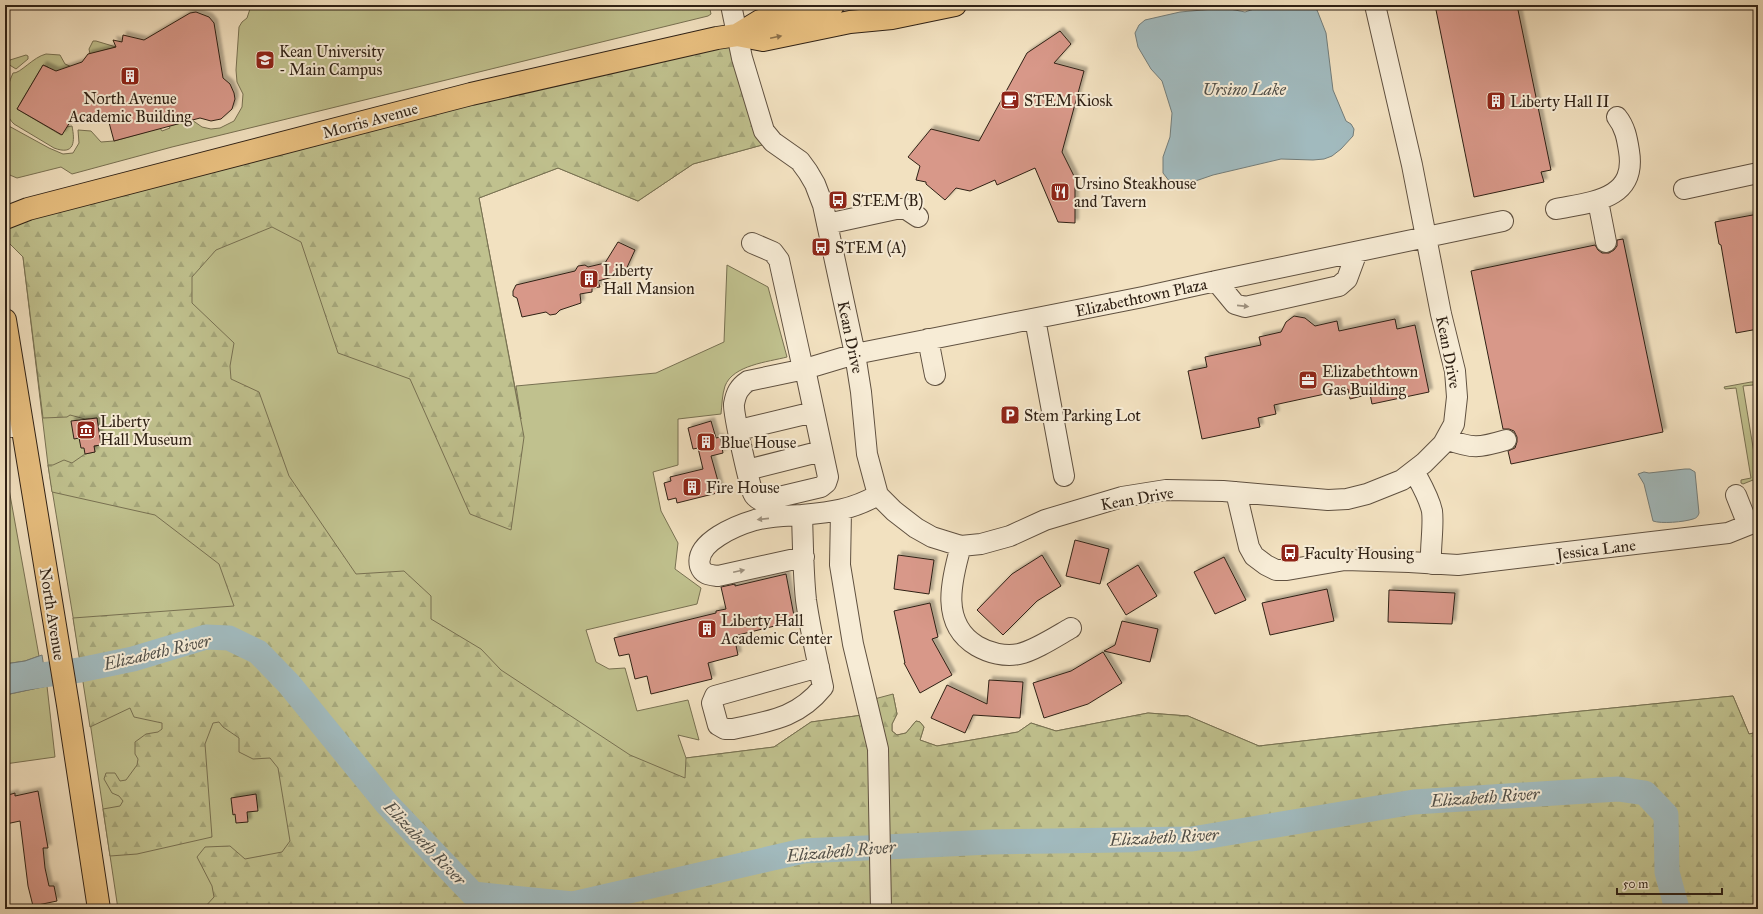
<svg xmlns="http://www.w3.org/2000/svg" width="1763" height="914" viewBox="0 0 1763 914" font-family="'IM FELL Great Primer',serif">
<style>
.green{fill:#c0c18e;stroke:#787152}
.forest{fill:url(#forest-firs);stroke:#787152}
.water{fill:#a1babe;stroke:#737d7a}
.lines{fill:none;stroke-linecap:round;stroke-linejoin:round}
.river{stroke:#a1babe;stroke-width:25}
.building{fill:#d89889;stroke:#2f2115;filter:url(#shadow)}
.minor-casing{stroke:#605140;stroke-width:22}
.major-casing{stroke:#2f2115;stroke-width:24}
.minor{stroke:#f7ecd6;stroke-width:20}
.major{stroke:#e9c080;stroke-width:22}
.oneway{fill:#8c704a}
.oneway2{fill:#9d917f}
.labels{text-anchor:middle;stroke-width:4;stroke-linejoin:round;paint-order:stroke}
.poi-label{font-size:16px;fill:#2f2115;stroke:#f7ecd6;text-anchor:start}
.street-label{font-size:16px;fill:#2f2115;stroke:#f7ecd6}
.water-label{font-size:17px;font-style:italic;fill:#514f48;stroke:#f7ecd6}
</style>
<defs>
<pattern id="forest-firs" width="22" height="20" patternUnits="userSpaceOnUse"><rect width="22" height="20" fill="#c0c18e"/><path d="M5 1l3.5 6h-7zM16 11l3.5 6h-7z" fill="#a5a67a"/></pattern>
<filter id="shadow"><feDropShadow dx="3.5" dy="-3.5" stdDeviation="1" flood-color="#0004"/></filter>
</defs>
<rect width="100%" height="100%" fill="#f2e1c0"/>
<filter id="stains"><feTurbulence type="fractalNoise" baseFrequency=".005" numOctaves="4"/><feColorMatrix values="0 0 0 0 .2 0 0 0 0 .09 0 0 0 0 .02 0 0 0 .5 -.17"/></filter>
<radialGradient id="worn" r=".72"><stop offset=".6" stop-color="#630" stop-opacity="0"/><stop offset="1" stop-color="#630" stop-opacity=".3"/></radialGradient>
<path class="green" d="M255 5H709L711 14 708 16 172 147 72 174 61 167 17 178 5 173V117L7 125 49 148 63 154 73 153 79 143 78 130 91 131 101 142 114 141 160 128 162 131 170 128 169 126 192 120 202 127 211 129 220 128 234 121 242 107 243 94 237 82 236 70 239 27 242 22 247 18 250 9Z
M93 41H96L116 47 90 54 89 49Z
M46 54 60 55 65 64 72 67 53 73 45 71 48 67 43 65 17 109 61 135 64 131 60 128 72 126C75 141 75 156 54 148L14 124C0 111 6 89 13 73 20 74 33 57 46 54Z
M26 55 28 56V59L16 69 8 64 10 60Z
M773 142 693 164 638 201 558 168 479 198 521 419 516 386 656 373 724 342 727 265 768 287 787 357C768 362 733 365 725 386 722 395 722 405 721 414L678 419V465L653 472 661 511 678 543 675 569 701 588 697 604 586 630 596 662 609 669 625 668 637 711 688 700 699 740 678 735 686 758 774 747 811 722 870 714 893 694 897 714 892 724V731L897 735 906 733 916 721 920 722 924 727 920 740 937 746 1018 732 1031 723 1056 731 1148 713 1188 716 1259 746 1442 725 1733 696 1749 734 1758 732V909H118L87 702 48 465 23 257 5 239V218Z
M1751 382H1754L1753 385 1743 386 1758 478 1743 484 1741 483V480L1751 478 1736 388 1725 389 1724 387Z
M5 477 7 478 39 656 25 661 5 664Z
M47 686 55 757 5 764V695Z"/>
<path class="forest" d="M737 35 773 142 693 164 638 201 558 168 479 198 524 437 511 530 470 514 410 379 338 353 301 242 272 227 216 250 192 277V303L234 343 230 366 231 379 259 392 289 476 356 574 404 571 431 596V619L481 649 501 670 630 755 685 778 686 758 774 747 811 722 870 714 867 701 893 694 897 714 892 724V731L897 735 906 733 916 721 920 722 924 727 920 740 937 746 1018 732 1031 723 1056 731 1148 713 1188 716 1259 746 1442 725 1733 696 1749 734 1758 732V909H173L180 906 204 908 214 897 212 886 197 857 205 847 230 846 245 859 282 852 290 841 278 768 270 758 253 759 239 752V738L223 727 219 722 213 723 205 744 212 837 137 854 110 856 103 809 120 806 123 801 119 796 112 793 104 779 106 773H115L120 781 126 780 137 765 138 759 135 754V742L146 734 158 732 162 729V723L134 717 130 708 90 727 73 618 234 606 219 564 155 515 52 492 48 465H53L64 460 72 463 85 454 95 452 94 446 101 445 97 418 85 419 70 415 67 417 43 418 23 257 5 239V218Z"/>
<path class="water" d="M1277 5H1308L1317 10 1326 33 1333 90 1346 121 1351 124 1354 129 1353 136 1341 149 1332 156 1324 159 1313 160 1281 159 1213 175 1178 187 1170 182 1163 173V157L1170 137 1172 113 1162 81 1151 69 1138 47 1135 33 1139 25 1145 20 1180 12 1225 8 1245 12 1263 6Z
M1685 469H1690L1695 472 1699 513C1698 516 1697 518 1693 519 1684 522 1661 524 1653 521L1644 484 1638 474 1644 472 1649 473Z
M42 655 47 686 5 695V664L25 661Z"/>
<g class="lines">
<path class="river" d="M5 680 80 670 133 659 206 637 229 638 258 652 289 684 387 804 473 894 573 904 803 851 990 842 1192 839 1414 802 1618 789 1645 793 1666 815 1667 872 1677 909"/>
</g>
<path class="building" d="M1435 5H1517L1551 170 1541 172 1544 182 1474 197Z
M196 12 209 17 214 23 223 78 230 84 234 93 235 99 232 109 221 119 211 121 200 118 114 141 107 115 70 122 62 135 17 109 43 65 56 71 82 62 88 54 116 47 113 40 122 42 123 35 144 40 190 13Z
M1060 31 1071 44 1054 63 1084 71 1062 152 1075 178V223L1058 222 1035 168 997 185 995 180 970 191 956 188 945 200 926 184V182L916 180 920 166 908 157 931 129 979 141 1027 53Z
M1758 214V329L1736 333 1721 245 1719 244 1715 222Z
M1623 239 1663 432 1511 464 1508 451 1515 448 1517 442V437L1514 431 1509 429H1503L1471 271 1595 245 1598 250 1602 253H1609L1614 250 1617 246V240Z
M618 242 635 250 624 274 598 281 600 287 592 288V292L580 294 581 303 560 310 556 314 550 315 546 312 522 317 517 298 513 296V291L516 285 575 271 578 266 585 265 588 267 605 263Z
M1294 316 1305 318 1315 326 1337 321 1339 331 1395 319 1397 329 1415 325 1429 392 1372 404 1370 394 1350 399 1348 389 1274 405 1276 414 1258 418 1260 427 1202 439 1188 371 1207 367 1205 357 1261 345 1259 337 1281 332 1286 322Z
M97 418 101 445 94 446 95 452 85 454 84 448H81L79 438 74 439 71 421Z
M711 421 716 438 720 437 723 453 711 456 721 492 677 503 676 498 668 500 664 483 671 481 670 477 703 469 698 448 693 449 688 428Z
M1075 540 1109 549 1100 584 1066 576Z
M898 555 934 560 929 594 894 589Z
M1042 555 1061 586 1037 601 1003 635 977 610 1012 574Z
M1224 557 1246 600 1215 614 1194 572Z
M1138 565 1157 596 1126 615 1107 584Z
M786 574 795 621 734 636 738 655 708 663 712 679 651 694 647 676 635 679 629 654 619 656 614 638 716 613V611L726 609 721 587 735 584V586Z
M1327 589 1334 621 1270 635 1262 603Z
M1389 590 1455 593 1452 624 1388 622Z
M930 603 938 637 932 639 952 675 920 693 904 663H905L894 611Z
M1122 621 1158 629 1150 662 1104 651 1115 645Z
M1103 652 1122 683 1088 704 1044 718 1033 683 1071 671Z
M989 680 1023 682 1020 718 973 715 965 733 931 718 947 685 987 704Z
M38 791 48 848H43L45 868 49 886H54L57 901 33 906 28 886 20 821 6 824 5 796 15 793V796Z
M256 794 258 811 247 812 248 822 236 823 235 814 233 815 231 798Z"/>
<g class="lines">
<defs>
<path id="minor" d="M731 5 742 58 764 131 773 142 800 161 808 172 815 184 823 205 855 354 861 392 867 454 878 495 894 511 916 528 932 537 961 546 981 544 1010 536 1045 520 1122 497 1166 490 1223 491 1328 500 1347 499 1367 494 1402 480 1424 463 1443 444 1454 424 1457 397 1455 371 1441 314 1412 165 1375 5
M1684 189 1758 173
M1598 201 1606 242
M1556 209C1591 202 1637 200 1629 151 1627 138 1625 127 1617 117
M827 224 896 209H906L918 217
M752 243 773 252 779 260 803 369
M1216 281 1235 304 1245 307 1339 286 1347 279 1357 252
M1035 319 1064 476
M928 339 935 375
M805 369 828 477 826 483 821 487 762 501C758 499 755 498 753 493 749 483 733 413 734 404 736 393 739 387 748 381L805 369 855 354 1143 297 1216 281 1503 221
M5 427H22
M739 430 814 412
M1446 439C1473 449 1479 448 1506 440
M747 470 822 451
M1414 471C1421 484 1429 497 1432 511 1434 525 1430 548 1431 564
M1236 492 1249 547 1254 556 1266 565 1276 570H1287L1345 560 1409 562 1458 565 1728 533 1758 521
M1736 495 1748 525
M841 511 840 565 853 644 878 749 881 909
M802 515C787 516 770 516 755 520 738 525 694 542 700 566 703 575 710 575 718 576L804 557
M961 546C951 581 940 624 977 646 989 653 1005 657 1019 654 1034 651 1057 636 1071 628
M819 667 715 696 712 703 718 725 725 729H733C770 721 798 718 823 687 817 658 810 629 806 600 803 572 803 543 802 515 832 512 851 510 878 495"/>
<path id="major" d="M737 35 760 21 833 5
M5 218 28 209 471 94 717 38 737 35 763 40 850 22 892 18 955 5
M5 320 68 705 99 909"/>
</defs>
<use href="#minor" class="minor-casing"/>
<use href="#major" class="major-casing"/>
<use href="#minor" class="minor"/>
<use href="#major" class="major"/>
</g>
<defs><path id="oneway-solid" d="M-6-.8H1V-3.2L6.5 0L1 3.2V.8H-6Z"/></defs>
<use class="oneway" href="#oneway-solid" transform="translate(776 37) rotate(-12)"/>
<g class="oneway2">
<use href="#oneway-solid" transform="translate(1243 306) rotate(6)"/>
<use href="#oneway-solid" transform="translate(763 519) rotate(174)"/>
<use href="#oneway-solid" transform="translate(739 571) rotate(-12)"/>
</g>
<defs>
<symbol id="university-square" viewBox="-11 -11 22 22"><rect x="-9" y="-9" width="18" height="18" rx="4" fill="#8f2418" stroke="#f7ecd6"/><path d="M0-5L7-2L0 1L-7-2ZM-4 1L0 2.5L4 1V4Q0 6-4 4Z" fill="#fff"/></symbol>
<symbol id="building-square" viewBox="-11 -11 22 22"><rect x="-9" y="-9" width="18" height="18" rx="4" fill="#8f2418" stroke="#f7ecd6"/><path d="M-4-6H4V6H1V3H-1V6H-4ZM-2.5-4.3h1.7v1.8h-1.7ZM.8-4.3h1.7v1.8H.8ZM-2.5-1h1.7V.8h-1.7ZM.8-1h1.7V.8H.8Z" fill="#fff"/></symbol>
<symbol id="cafe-square" viewBox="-11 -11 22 22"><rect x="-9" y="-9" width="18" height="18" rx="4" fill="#8f2418" stroke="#f7ecd6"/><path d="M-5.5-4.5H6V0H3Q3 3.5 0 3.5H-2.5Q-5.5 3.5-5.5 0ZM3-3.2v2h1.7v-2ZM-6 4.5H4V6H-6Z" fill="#fff"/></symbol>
<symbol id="restaurant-square" viewBox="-11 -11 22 22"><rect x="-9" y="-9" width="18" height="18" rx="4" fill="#8f2418" stroke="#f7ecd6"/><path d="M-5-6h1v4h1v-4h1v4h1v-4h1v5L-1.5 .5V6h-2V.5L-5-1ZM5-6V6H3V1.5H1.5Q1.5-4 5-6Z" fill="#fff"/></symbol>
<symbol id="bus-square" viewBox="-11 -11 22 22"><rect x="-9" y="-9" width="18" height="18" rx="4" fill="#8f2418" stroke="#f7ecd6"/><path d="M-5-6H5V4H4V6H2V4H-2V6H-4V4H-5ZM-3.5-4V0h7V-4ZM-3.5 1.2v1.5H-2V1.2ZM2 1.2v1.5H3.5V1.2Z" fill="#fff"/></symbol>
<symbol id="office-square" viewBox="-11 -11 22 22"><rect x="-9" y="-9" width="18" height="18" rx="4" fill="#8f2418" stroke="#f7ecd6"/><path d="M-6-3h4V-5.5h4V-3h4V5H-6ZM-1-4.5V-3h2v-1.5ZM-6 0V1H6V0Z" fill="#fff"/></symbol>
<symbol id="parking-square" viewBox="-11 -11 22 22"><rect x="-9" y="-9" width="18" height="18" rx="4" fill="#8f2418" stroke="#f7ecd6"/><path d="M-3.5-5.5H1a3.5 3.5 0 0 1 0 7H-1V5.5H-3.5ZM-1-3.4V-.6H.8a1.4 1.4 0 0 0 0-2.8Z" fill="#fff"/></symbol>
<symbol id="museum-square" viewBox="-11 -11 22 22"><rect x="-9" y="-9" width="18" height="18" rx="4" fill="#8f2418" stroke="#f7ecd6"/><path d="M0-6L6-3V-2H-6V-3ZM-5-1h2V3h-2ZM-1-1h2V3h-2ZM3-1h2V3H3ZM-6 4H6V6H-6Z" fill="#fff"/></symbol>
</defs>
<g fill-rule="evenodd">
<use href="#university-square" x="254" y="49" width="22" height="22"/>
<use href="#building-square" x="119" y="65" width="22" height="22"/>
<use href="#cafe-square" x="999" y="89" width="22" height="22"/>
<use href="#building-square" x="1485" y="90" width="22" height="22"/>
<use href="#restaurant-square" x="1049" y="181" width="22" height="22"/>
<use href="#bus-square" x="827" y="189" width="22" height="22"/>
<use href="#bus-square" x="810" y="236" width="22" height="22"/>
<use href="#building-square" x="578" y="268" width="22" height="22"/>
<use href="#office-square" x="1297" y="369" width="22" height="22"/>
<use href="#parking-square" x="999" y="404" width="22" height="22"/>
<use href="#museum-square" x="75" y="419" width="22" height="22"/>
<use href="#building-square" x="695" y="431" width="22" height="22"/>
<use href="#building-square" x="681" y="476" width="22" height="22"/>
<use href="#bus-square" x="1279" y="542" width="22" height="22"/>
<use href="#building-square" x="696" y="618" width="22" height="22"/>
</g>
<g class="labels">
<g class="poi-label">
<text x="279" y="57">Kean University<tspan x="279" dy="18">- Main Campus</tspan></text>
<text x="130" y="104" text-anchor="middle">North Avenue<tspan x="130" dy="18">Academic Building</tspan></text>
<text x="1024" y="106">STEM Kiosk</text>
<text x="1510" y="107">Liberty Hall II</text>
<text x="1074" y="189">Ursino Steakhouse<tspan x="1074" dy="18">and Tavern</tspan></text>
<text x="852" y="206">STEM (B)</text>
<text x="835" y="253">STEM (A)</text>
<text x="603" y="276">Liberty<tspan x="603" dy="18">Hall Mansion</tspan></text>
<text x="1322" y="377">Elizabethtown<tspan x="1322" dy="18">Gas Building</tspan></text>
<text x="1024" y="421">Stem Parking Lot</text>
<text x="100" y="427">Liberty<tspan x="100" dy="18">Hall Museum</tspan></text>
<text x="720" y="448">Blue House</text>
<text x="706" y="493">Fire House</text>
<text x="1304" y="559">Faculty Housing</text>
<text x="721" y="626">Liberty Hall<tspan x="721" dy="18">Academic Center</tspan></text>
</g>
<g class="street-label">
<text transform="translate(370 120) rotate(-15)" y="6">Morris Avenue</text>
<text transform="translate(1141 297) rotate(-12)" y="6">Elizabethtown Plaza</text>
<text transform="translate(851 337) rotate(78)" y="6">Kean Drive</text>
<text transform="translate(1449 352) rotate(79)" y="6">Kean Drive</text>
<text transform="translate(1137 498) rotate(-10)" y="6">Kean Drive</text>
<text transform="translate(1596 549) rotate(-7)" y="6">Jessica Lane</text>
<text transform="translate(53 614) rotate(81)" y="6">North Avenue</text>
</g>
<g class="water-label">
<text x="1244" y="95">Ursino Lake</text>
<text transform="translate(157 652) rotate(-13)" y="6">Elizabeth River</text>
<text transform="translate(1485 797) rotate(-4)" y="6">Elizabeth River</text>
<text transform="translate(1164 837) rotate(-3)" y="6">Elizabeth River</text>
<text transform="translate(425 843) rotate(46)" y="6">Elizabeth River</text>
<text transform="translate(841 851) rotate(-5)" y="6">Elizabeth River</text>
</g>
</g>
<rect width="1763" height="914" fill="none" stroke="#f2e1c0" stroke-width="20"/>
<rect x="6" y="6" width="1751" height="902" fill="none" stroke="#2f2115" stroke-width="2"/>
<rect x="10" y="10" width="1743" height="894" fill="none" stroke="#2f2115"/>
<path d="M1617 888v6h105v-6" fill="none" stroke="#2f2115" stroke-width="2"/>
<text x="1623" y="888" font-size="12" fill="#2f2115" stroke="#f7ecd6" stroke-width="3" paint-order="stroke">50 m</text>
<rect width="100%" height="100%" filter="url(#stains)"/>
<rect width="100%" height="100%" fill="url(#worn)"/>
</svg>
